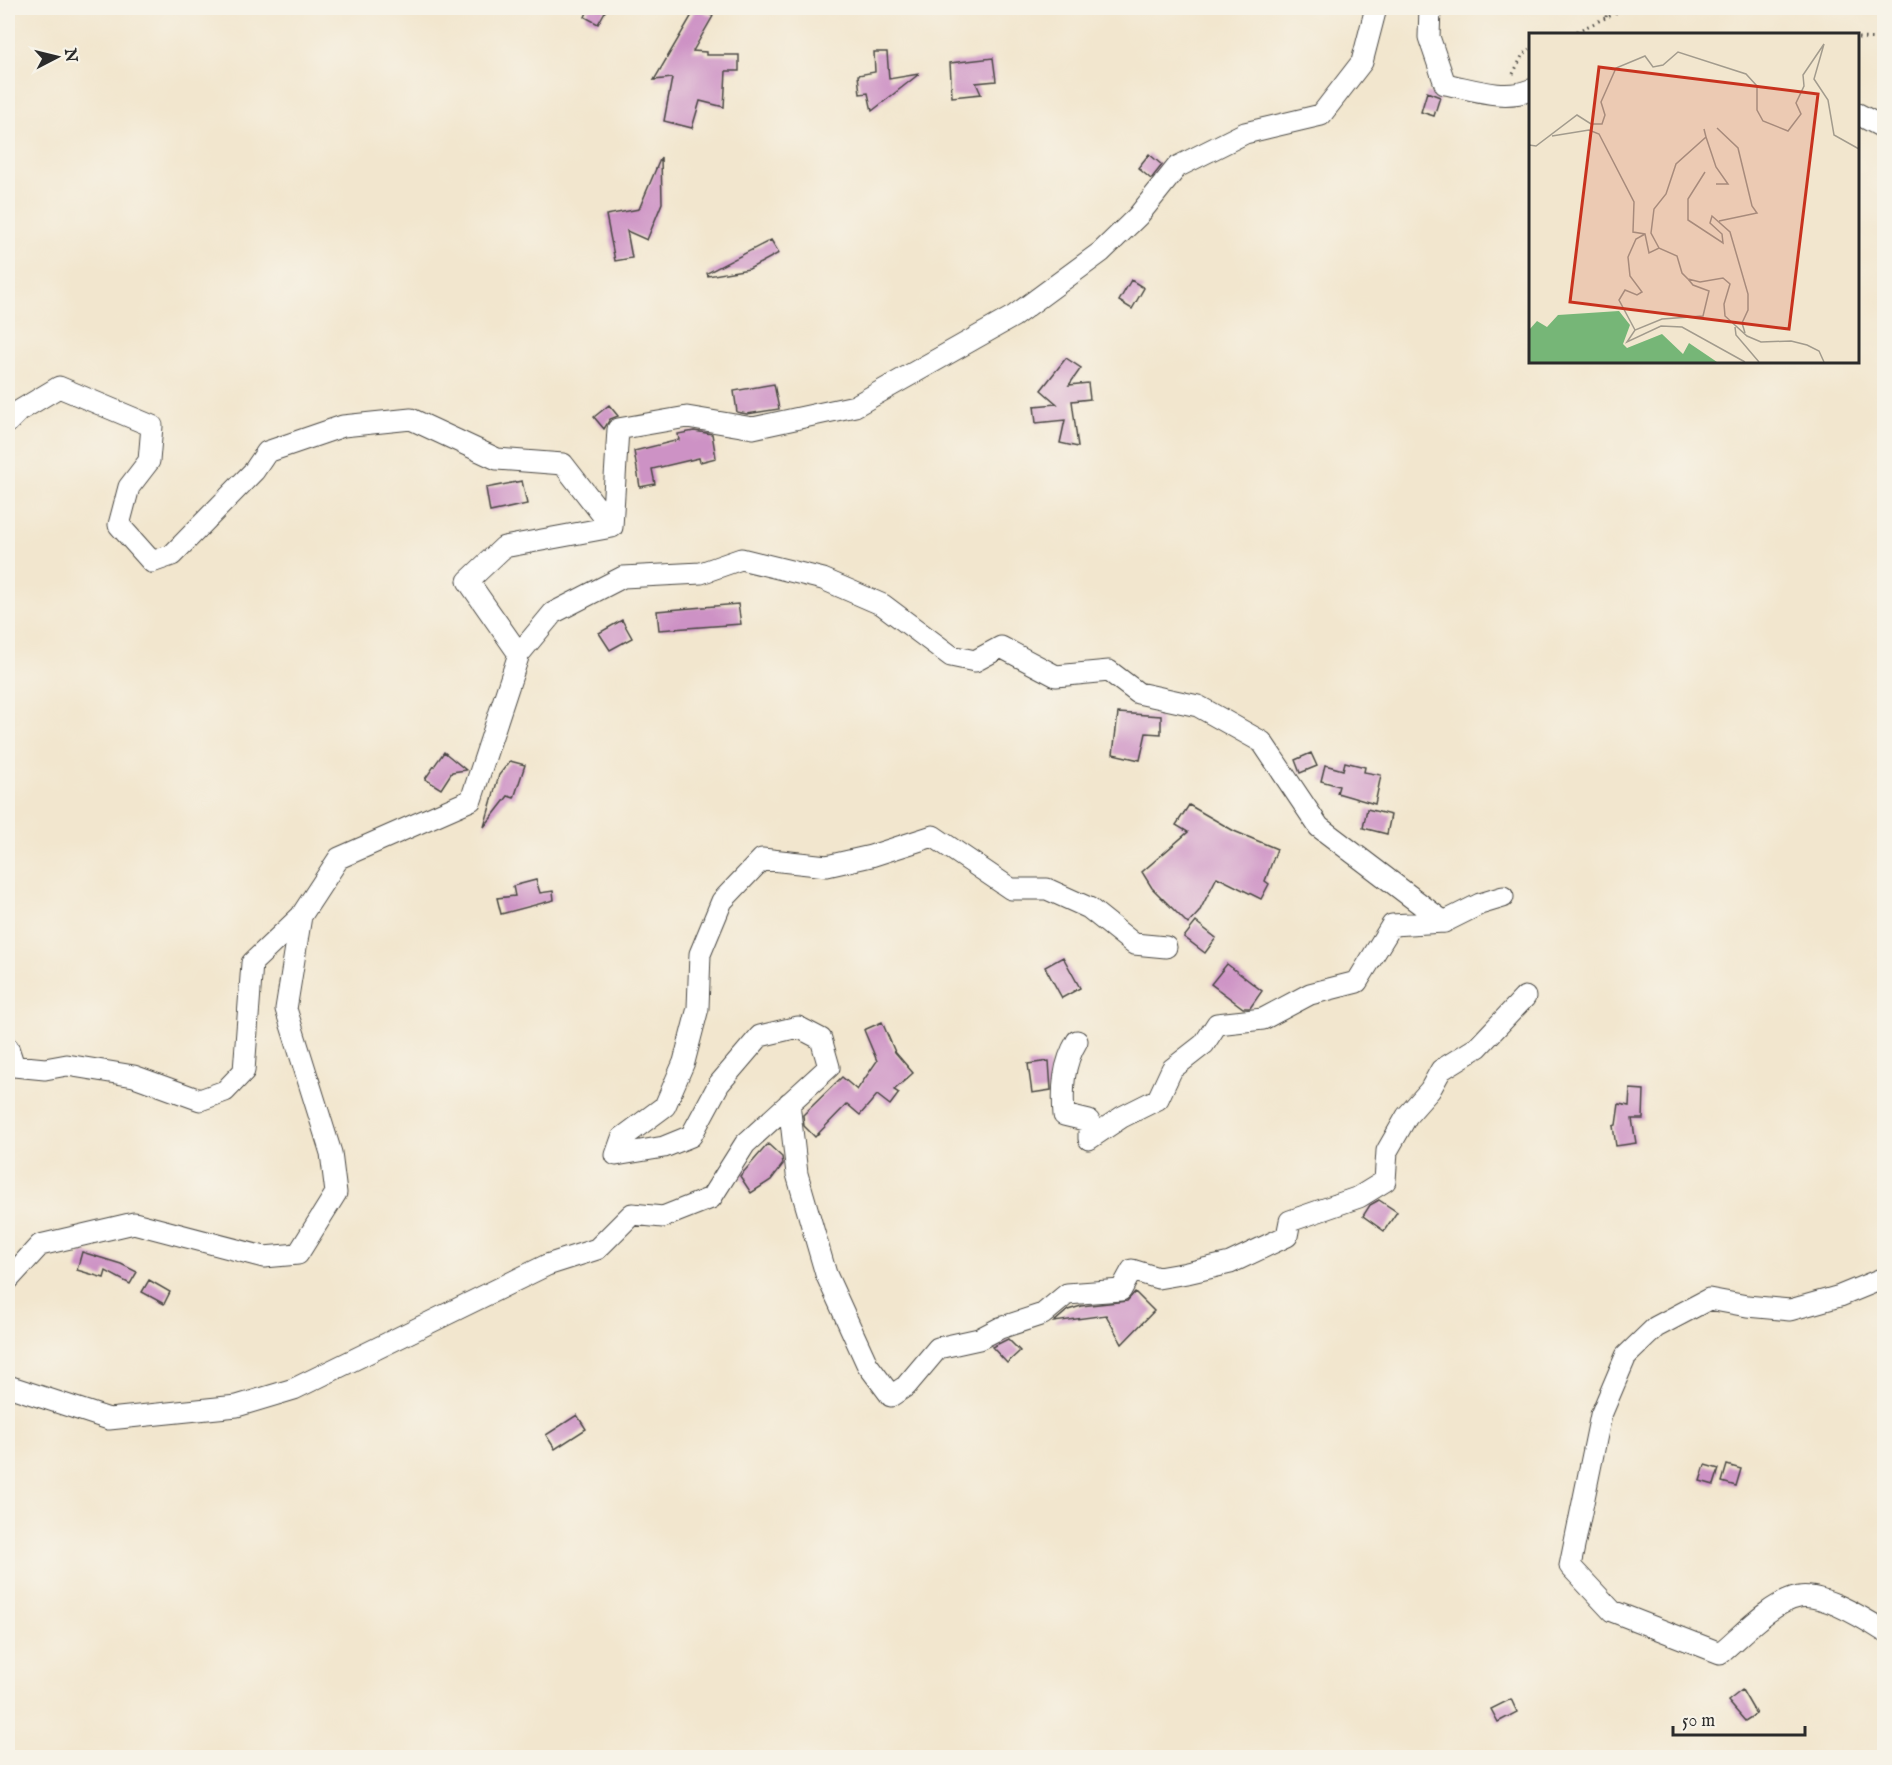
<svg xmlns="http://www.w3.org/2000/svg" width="1892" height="1765" viewBox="0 0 1892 1765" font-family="'IM FELL English',serif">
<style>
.building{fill:#cd92c5}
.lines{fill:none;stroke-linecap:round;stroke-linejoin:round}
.minor-casing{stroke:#494743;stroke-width:23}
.path{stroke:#494743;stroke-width:3;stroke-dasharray:1.5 4.5;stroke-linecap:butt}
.minor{stroke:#fff;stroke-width:21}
.inset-road{fill:none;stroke:#a29b8d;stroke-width:1.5}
.view{fill:#c8321e;fill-opacity:0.15;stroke:#c8321e;stroke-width:3}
.inset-edge{fill:none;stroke:#2b2b2b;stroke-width:3}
</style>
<rect width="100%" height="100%" fill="#f7f3e8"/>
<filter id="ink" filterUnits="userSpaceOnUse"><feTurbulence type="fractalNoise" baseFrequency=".0167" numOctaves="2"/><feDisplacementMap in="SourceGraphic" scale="12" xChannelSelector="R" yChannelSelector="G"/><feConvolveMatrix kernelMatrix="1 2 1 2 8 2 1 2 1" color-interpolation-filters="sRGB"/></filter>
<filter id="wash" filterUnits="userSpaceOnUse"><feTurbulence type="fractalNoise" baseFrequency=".008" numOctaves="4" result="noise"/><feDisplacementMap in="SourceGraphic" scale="24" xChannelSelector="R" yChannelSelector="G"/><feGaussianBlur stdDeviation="1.35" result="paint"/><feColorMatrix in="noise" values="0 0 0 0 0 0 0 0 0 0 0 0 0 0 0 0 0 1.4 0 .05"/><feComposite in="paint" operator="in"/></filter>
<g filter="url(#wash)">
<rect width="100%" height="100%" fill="#f2e6ce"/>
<g id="blocks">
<path class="building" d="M589 8H607L598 24 585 17Z
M696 8 713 16 693 51 706 52V55H739V71H726L724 107 700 101 692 128 664 121 672 78 654 80Z
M874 52H887L889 79 919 74 872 111 868 93 860 94 858 75 875 72Z
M993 58 996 81 976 83 981 94 952 97 950 63Z
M1427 92 1440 97 1434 116 1421 112Z
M1149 154 1162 165 1151 179 1138 168Z
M661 157 662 203 647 240 627 231 632 258 615 261 606 215 639 209Z
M771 240 779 253 749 269 708 276 707 273Z
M1131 280 1144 288 1132 309 1119 301Z
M1066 358 1081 368 1069 385 1088 383 1090 399 1072 401 1078 447 1060 443 1065 420 1036 423 1034 406 1057 404 1041 390Z
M774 384 779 409 747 414 737 412 734 391Z
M609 405 618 416 610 419 604 429 594 417Z
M694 431 712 434 716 458 700 462 699 458 652 469 655 484 640 487 634 451 679 440 678 434Z
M522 481 527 504 490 512 486 488Z
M738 604 741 624 659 630 657 611Z
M622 620 632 638 610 650 599 633Z
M1118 713 1161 716V734L1146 733 1140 760 1113 754Z
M444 752 466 770 452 772 441 789 425 779Z
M1311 753 1317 766 1300 773 1295 760Z
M510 761 525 765 514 798 508 796 484 827 499 775Z
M1345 762 1365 767 1364 772 1381 775 1375 804 1337 793 1339 786 1321 781 1325 765 1343 770Z
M1189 805 1234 831 1277 849 1265 881 1269 884 1261 899 1217 877 1199 912 1188 924 1152 888 1142 872 1188 832 1176 825Z
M1367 809 1391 815 1387 834 1363 828Z
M536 880 540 893 553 891 554 900 501 914 497 898 515 896 513 886Z
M1196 922 1216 938 1205 953 1184 937Z
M1063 957 1080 988 1062 998 1045 967Z
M1227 964 1262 991 1250 1008H1243L1211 984Z
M882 1022 895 1052 913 1073 894 1090 899 1093 890 1105 877 1095 860 1115 847 1104 815 1137 804 1126 803 1115 842 1077 857 1090 877 1061 864 1030Z
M1049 1061 1051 1090 1032 1093 1028 1064Z
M1630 1089 1644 1090 1643 1119H1632L1636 1143 1616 1146 1613 1126 1616 1125 1619 1104 1629 1106Z
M768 1144 782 1157 783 1164 771 1180 751 1193 740 1176Z
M1379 1200 1397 1212 1384 1231 1363 1216 1370 1205Z
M82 1252 121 1264 137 1272 130 1284 106 1271 104 1278 77 1270Z
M149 1280 170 1292 164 1304 142 1292Z
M1135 1292 1154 1311 1122 1344 1106 1315 1054 1322 1068 1310 1081 1306 1127 1301Z
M1008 1339 1020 1351 1007 1363 992 1347Z
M577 1415 586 1429 555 1449 546 1435Z
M1705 1465 1719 1469 1714 1485 1700 1481Z
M1727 1465 1741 1469 1736 1486 1722 1482Z
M1742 1690 1756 1714 1745 1721 1728 1701Z
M1511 1699 1517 1712 1498 1722 1491 1709Z"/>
</g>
</g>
<g filter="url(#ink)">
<use href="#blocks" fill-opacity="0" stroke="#494743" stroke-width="1.5"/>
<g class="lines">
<defs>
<path id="minor" d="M1430 8 1429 37 1445 84C1472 89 1504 101 1530 90
M1858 114 1884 128
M8 422 19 411 59 387 152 426 149 461 129 487 119 525 152 562 172 555 254 471 267 452 343 426 411 419 497 459 563 464 612 527
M519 654 553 613 623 577 701 573 741 559 823 579 883 605 951 656 975 661 1001 647 1056 676 1109 671 1138 693 1198 706 1262 742 1319 827 1444 922 1480 904 1503 897
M1077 1041C1063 1064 1062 1089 1064 1115L1089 1121V1139L1122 1117 1158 1099 1172 1069 1204 1044 1217 1024 1263 1019 1310 994 1357 982 1392 925 1444 922
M8 1048 14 1066 45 1069 67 1065 134 1076 200 1100 225 1091 244 1071 252 963 301 916
M789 1103 797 1174 826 1274 867 1364 891 1396 906 1386 938 1348 979 1339 1000 1328 1043 1314 1067 1294 1121 1290 1132 1270 1158 1278 1187 1273 1230 1263 1287 1236 1290 1221 1359 1197 1385 1181 1387 1151 1407 1116 1430 1090 1441 1070 1478 1047 1525 997
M1884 1278 1840 1296 1790 1310 1747 1306 1709 1299 1656 1327 1626 1356 1601 1415 1570 1566 1612 1611 1720 1653C1742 1635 1770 1603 1799 1597 1823 1593 1865 1619 1884 1631
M8 1280 40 1245 134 1223 264 1257 298 1254 336 1193 331 1153 286 1009 301 916 339 858 471 800 519 654 468 581 504 547 612 527 618 429 687 417 753 428 855 406 1014 316 1101 252 1138 216 1177 167 1245 133 1321 115 1362 62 1376 8
M8 1386 109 1419 237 1406 294 1389 547 1265 597 1249 632 1214 663 1217 711 1198 745 1144 829 1067 821 1039 798 1027 760 1036 719 1084 691 1136 664 1147 616 1155 622 1138 665 1106 684 1062 698 1008 700 954 722 901 762 859 827 866 871 856 933 836 1011 889H1047L1089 908 1134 944 1166 947"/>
</defs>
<use href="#minor" class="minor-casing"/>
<path class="path" d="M1606 17 1608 8
M1571 34 1627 8
M1858 38 1884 39
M1513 74 1522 56 1530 49"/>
<use href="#minor" class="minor"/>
</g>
</g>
<g transform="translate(1529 33)">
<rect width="330" height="330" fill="#f2e6ce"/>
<path d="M90 278 101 292 94 311 98 315 133 301 154 321 160 310 188 329H0V297L8 288 18 294 29 282Z" fill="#76b677"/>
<path class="inset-road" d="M188 95 209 115 223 173 228 180 190 188M23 103 60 97 70 101 105 169 104 199 116 201 120 220 130 215 148 223 153 240 159 246 171 249 194 245 201 251 195 271 196 283 218 303 232 309 262 308 278 312 290 318 295 329M177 104 187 134 199 151H187M0 112 7 113 48 82 62 91H73L76 82 72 69 87 35 116 23 124 34 134 32 149 19 217 41 228 53V77L234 88 259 98 272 81 267 70 275 53 274 42 295 11 285 46 299 67 305 102 330 116M176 139 159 166V187L194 210 193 201 181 190 183 183 201 199 219 261V277L213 290 216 300M130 215 122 200 125 176 137 161 147 131 177 104 175 96M159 246 164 252 180 258 174 283 133 286 106 297 98 309 132 293 153 294 216 329M206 294 207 302 230 329M106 297 90 267 96 257 108 262 113 259 101 243 99 224 107 206 116 201"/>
<path class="view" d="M70 34 289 61 260 296 41 269Z"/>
<rect width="330" height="330" class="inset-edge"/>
</g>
<rect width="1892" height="1765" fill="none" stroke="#f7f3e8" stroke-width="30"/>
<g transform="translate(57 57) rotate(83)" stroke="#f7f3e8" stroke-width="4.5" paint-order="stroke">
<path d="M0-4.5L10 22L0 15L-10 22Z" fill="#2b2b2b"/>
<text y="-9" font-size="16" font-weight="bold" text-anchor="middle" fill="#2b2b2b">N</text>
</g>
<path d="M1673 1726v9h132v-9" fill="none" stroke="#2b2b2b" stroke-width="3"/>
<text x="1682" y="1726" font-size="18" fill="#2b2b2b" stroke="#f7f3e8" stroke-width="4.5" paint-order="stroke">50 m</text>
</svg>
